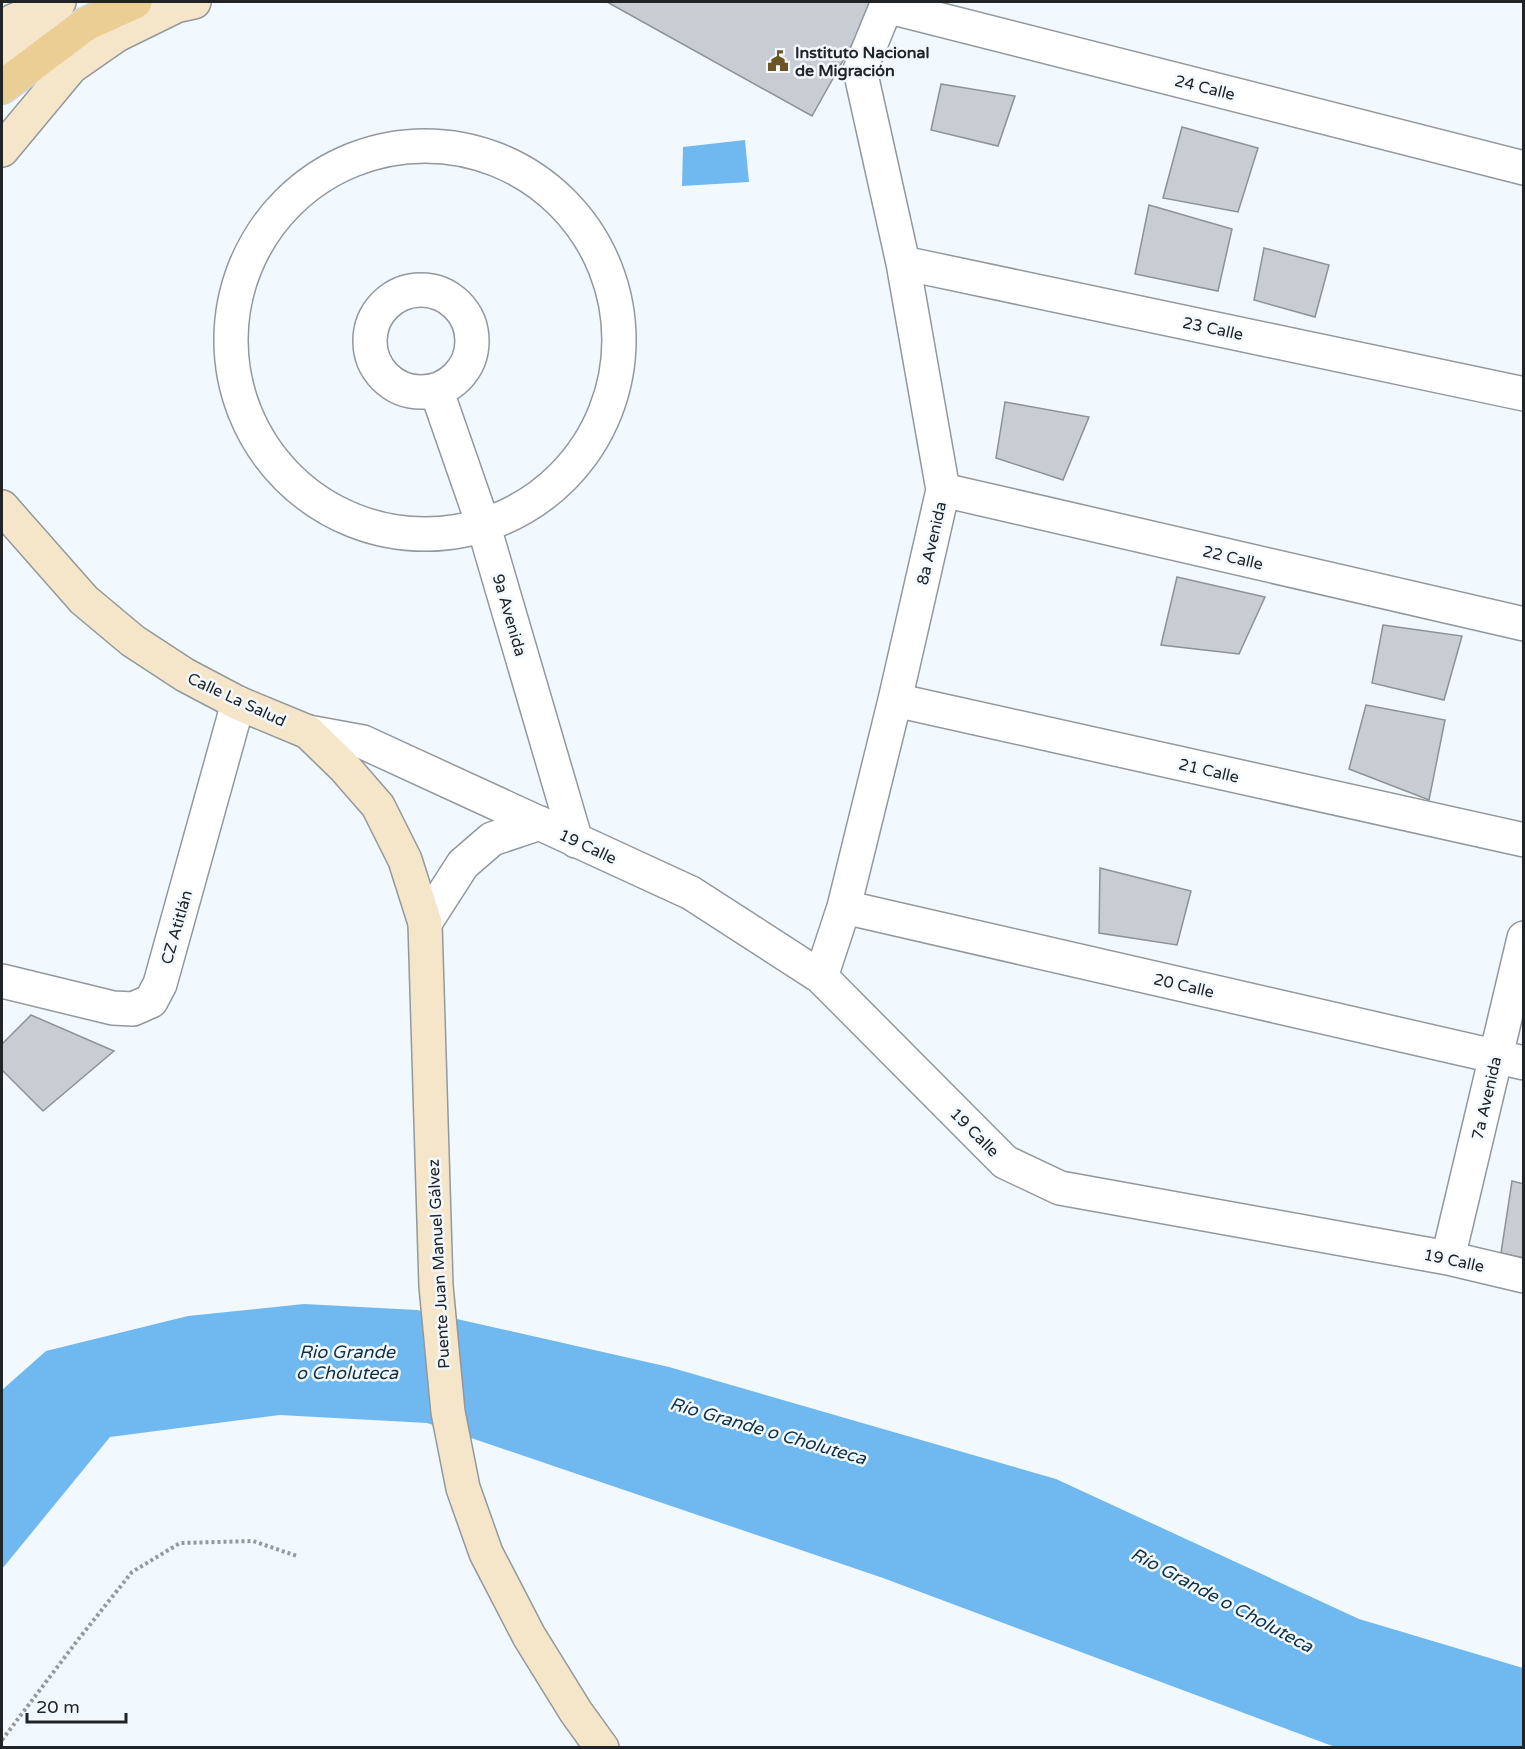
<svg xmlns="http://www.w3.org/2000/svg" width="1525" height="1749" viewBox="0 0 1525 1749" font-family="'Varela Round',sans-serif">
<style>
.water{fill:#6fb8f0}
.building{fill:#c7cdd2;stroke:#8c9297;stroke-width:1.5}
.lines{fill:none;stroke-linecap:round;stroke-linejoin:round}
.minor-casing{stroke:#92989d;stroke-width:36}
.secondary-casing{stroke:#92989d;stroke-width:36}
.primary-casing{stroke:#d3d3d4;stroke-width:36}
.path{stroke:#93999c;stroke-width:4;stroke-dasharray:3 3;stroke-linecap:butt}
.minor{stroke:#fff;stroke-width:33}
.secondary{stroke:#f5e6ca;stroke-width:33}
.primary{stroke:#ebce94;stroke-width:33}
.labels{text-anchor:middle;stroke-width:5;stroke-linejoin:round;paint-order:stroke}
.poi-label{font-size:16px;font-weight:bold;fill:#212426;stroke:#f2f9fe;text-anchor:start}
.street-label{font-size:16px;fill:#212426;stroke:#f2f9fe}
.water-label{font-size:18px;font-style:italic;fill:#113148;stroke:#f2f9fe}
</style>
<rect width="100%" height="100%" fill="#f2f9fe"/>
<path class="water" d="M745 140 749 182 682 186 683 147Z
M304 1304 417 1310 669 1367 1056 1479 1359 1619 1523 1668V1747H1335L883 1578 427 1423 280 1415 110 1437 2 1569V1390L46 1351 188 1316Z"/>
<path class="building" d="M607 2H868L874 5 812 116Z
M941 84 1015 96 998 146 931 130Z
M1182 127 1258 148 1238 212 1163 198Z
M1149 205 1232 229 1218 291 1135 274Z
M1264 248 1329 265 1315 317 1254 300Z
M1005 402 1089 417 1063 480 996 458Z
M1177 577 1265 597 1239 654 1161 645Z
M1383 625 1462 636 1444 700 1372 683Z
M1366 705 1445 720 1429 800 1349 769Z
M1100 868 1191 891 1177 945 1099 933Z
M31 1015 114 1051 43 1111 2 1070V1044Z
M1512 1181 1524 1184V1258L1501 1253Z"/>
<g class="lines">
<defs>
<path id="minor" d="M886 6 1524 168
M231 340a194 194 0 1 1 388 0a194 194 0 1 1-388 0Z
M903 263 1524 394
M370 341a51 51 0 1 1 102 0a51 51 0 1 1-102 0Z
M437 392 484 527 576 841
M943 490 1524 624
M895 700 1524 840
M308 732 363 742 691 893 821 977 1005 1162 1060 1188 1448 1258 1524 1276
M844 907 1524 1063
M425 923 463 864 492 839 540 823
M821 977 844 907 895 700 943 490 903 263 860 70 888 2
M2 981 113 1008 133 1009 151 1001 160 984 238 703
M1448 1258 1524 938"/>
<path id="secondary" d="M2 29 13 21 59 2
M2 58 12 52 73 29
M2 150 71 67 117 35 176 6 194 2
M2 507 84 600 133 641 185 675 238 703 308 732 344 767 378 806 405 860 425 923 436 1286 448 1412 463 1488 486 1553 529 1636 576 1712 602 1748"/>
<path id="primary" d="M2 87 86 24 135 2"/>
</defs>
<use href="#minor" class="minor-casing"/>
<use href="#secondary" class="secondary-casing"/>
<use href="#primary" class="primary-casing"/>
<path class="path" d="M2 1740 77 1641 132 1572 180 1543 253 1541 297 1556"/>
<use href="#minor" class="minor"/>
<use href="#secondary" class="secondary"/>
<use href="#primary" class="primary"/>
</g>
<defs>
<symbol id="civic-bare" viewBox="-9 -9 18 18"><path d="M-.6-6.5H3V-4.5H.6V-3L4-1V1h2V6H-6V1h2V-1L-.6-3ZM-1.2 2.5V6h2.4V2.5Z" fill="#6c5424" stroke="#f2f9fe" stroke-width="2.5" paint-order="stroke"/></symbol>
</defs>
<g fill-rule="evenodd">
<use href="#civic-bare" x="763" y="46" width="30" height="30"/>
</g>
<g class="labels">
<g class="poi-label">
<text x="795" y="58">Instituto Nacional<tspan x="795" dy="18">de Migración</tspan></text>
</g>
<g class="street-label">
<text transform="translate(1205 87) rotate(14)" y="6">24 Calle</text>
<text transform="translate(1213 328) rotate(12)" y="6">23 Calle</text>
<text transform="translate(931 543) rotate(-77)" y="6">8a Avenida</text>
<text transform="translate(1233 557) rotate(13)" y="6">22 Calle</text>
<text transform="translate(510 615) rotate(74)" y="6">9a Avenida</text>
<text transform="translate(237 699) rotate(25)" y="6">Calle La Salud</text>
<text transform="translate(1209 770) rotate(13)" y="6">21 Calle</text>
<text transform="translate(588 846) rotate(25)" y="6">19 Calle</text>
<text transform="translate(176 927) rotate(-74)" y="6">CZ Atitlán</text>
<text transform="translate(1184 985) rotate(13)" y="6">20 Calle</text>
<text transform="translate(1486 1098) rotate(-77)" y="6">7a Avenida</text>
<text transform="translate(975 1132) rotate(45)" y="6">19 Calle</text>
<text transform="translate(1454 1260) rotate(12)" y="6">19 Calle</text>
<text transform="translate(438 1264) rotate(-93)" y="6">Puente Juan Manuel Gálvez</text>
</g>
<g class="water-label">
<text x="347" y="1358">Rio Grande<tspan x="347" dy="21">o Choluteca</tspan></text>
<text transform="translate(768 1431) rotate(16)" y="6">Río Grande o Choluteca</text>
<text transform="translate(1222 1600) rotate(28)" y="6">Río Grande o Choluteca</text>
</g>
</g>
<rect width="1525" height="1749" fill="none" stroke="#212426" stroke-width="6"/>
<path d="M27 1713v9h99v-9" fill="none" stroke="#212426" stroke-width="3"/>
<text x="36" y="1713" font-size="18" fill="#212426" stroke="#f2f9fe" stroke-width="4.5" paint-order="stroke">20 m</text>
</svg>
